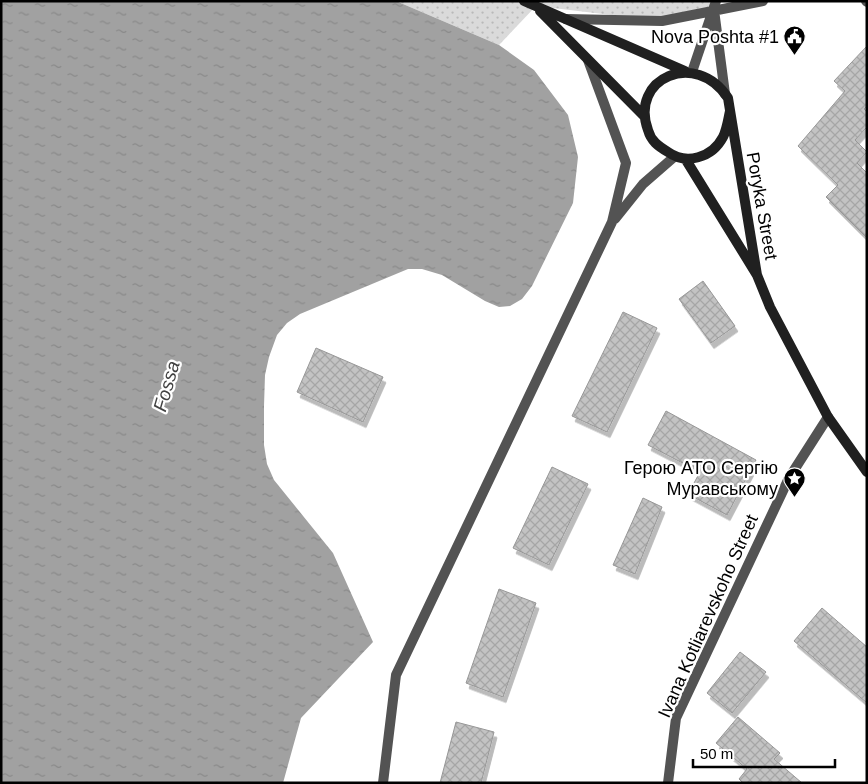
<svg xmlns="http://www.w3.org/2000/svg" width="868" height="784" viewBox="0 0 868 784" font-family="Helvetica,sans-serif">
<style>
.green{fill:url(#green-dots)}
.water{fill:url(#water-ripples)}
.building{fill:url(#building-cross-hatch);stroke:#979797;filter:url(#shadow)}
.lines{fill:none;stroke-linecap:round;stroke-linejoin:round}
.street{stroke:#535353;stroke-width:10}
.secondary{stroke:#202020;stroke-width:10}
.labels{text-anchor:middle;stroke-width:4.5;stroke-linejoin:round;paint-order:stroke}
.poi-label{font-size:18px;fill:#000;stroke:#fff;text-anchor:end}
.street-label{font-size:18px;fill:#000;stroke:#fff}
.water-label{font-size:19px;font-style:italic;fill:#424242;stroke:#fff}
</style>
<defs>
<pattern id="green-dots" width="8" height="8" patternUnits="userSpaceOnUse" patternTransform="scale(1.25)"><rect width="8" height="8" fill="#dadada"/><path d="M2 2h.1M6 6h.1" fill="none" stroke="#b9b9b9" stroke-width="1.8" stroke-linecap="round"/></pattern>
<pattern id="water-ripples" width="26" height="14" patternUnits="userSpaceOnUse" patternTransform="scale(1.25)"><rect width="26" height="14" fill="#a1a1a1"/><path d="M2 4q2-2 4 0t4 0M15 11q2-2 4 0t4 0" fill="none" stroke="#898989"/></pattern>
<pattern id="building-cross-hatch" width="8" height="8" patternUnits="userSpaceOnUse" patternTransform="scale(1.25)"><rect width="8" height="8" fill="#c3c3c3"/><path d="M0 0l8 8M0 8l8-8" fill="none" stroke="#a6a6a6"/></pattern>
<filter id="shadow"><feDropShadow dx="3" dy="5.5" stdDeviation="0" flood-color="#0004"/></filter>
</defs>
<rect width="100%" height="100%" fill="#fff"/>
<path class="green" d="M396 1H716L714 10 662 21 536 6 499 45Z"/>
<path class="water" d="M1 1H396L499 45 534 70 568 115 578 157 573 203 532 286 522 299 510 306 499 307 485 301 442 275 422 269H408L300 314 287 323 277 335 269 357 265 375 264 406V445L267 464 274 480 333 553 373 642 301 718 283 783H1Z"/>
<path class="building" d="M867 46V106L864 109 867 112V127L855 140 867 152 857 163 867 173V238L826 197 838 185 798 146 845 91 834 81Z
M703 281 735 326 711 343 679 299Z
M623 312 657 328 607 432 572 416Z
M316 348 383 377 363 422 297 392Z
M666 411 756 460 727 515 688 494 700 472 648 445Z
M552 467 588 484 549 565 513 548Z
M643 498 662 507 635 574 613 565Z
M499 589 536 603 503 697 466 683Z
M822 608 867 647V703L794 641Z
M740 652 766 672 732 713 707 693Z
M738 717 780 753 774 759 802 783H743L739 779 747 769 716 743Z
M456 722 494 732 481 783H440Z"/>
<g class="lines">
<path class="street" d="M866 1 867 2
M714 10 725 94
M566 19 662 21 763 1
M692 72 716 1
M615 219 643 184 674 157
M383 783 396 675 612 222 626 163 588 60
M668 783 676 718 789 478 828 417"/>
<path class="secondary" d="M524 1 685 71
M540 11 645 117
M730 111C728 120 727 129 723 137 712 158 686 165 668 152 658 146 651 141 648 130 629 78 696 49 728 98L757 275
M686 160 757 275 770 307 828 417 867 472"/>
</g>
<defs>
<symbol id="civic-pin" viewBox="-11 -11 22 30"><path d="M0 17L-7.5 6A9.5 9.5 0 1 1 7.5 6Z" fill="#000" stroke="#fff"/><path d="M-.6-6.5H3V-4.5H.6V-3L4-1V1h2V6H-6V1h2V-1L-.6-3ZM-1.2 2.5V6h2.4V2.5Z" fill="#fff"/></symbol>
<symbol id="sight-pin" viewBox="-11 -11 22 30"><path d="M0 17L-7.5 6A9.5 9.5 0 1 1 7.5 6Z" fill="#000" stroke="#fff"/><path d="M0-6L1.8-2.2L6-1.7L2.9 1.2L3.7 5.4L0 3.3L-3.7 5.4L-2.9 1.2L-6-1.7L-1.8-2.2Z" fill="#fff"/></symbol>
</defs>
<g fill-rule="evenodd">
<use href="#civic-pin" x="782" y="24" width="25" height="34"/>
<use href="#sight-pin" x="782" y="466" width="25" height="34"/>
</g>
<g class="labels">
<g class="poi-label">
<text x="779" y="43">Nova Poshta #1</text>
<text x="778" y="474">Герою АТО Сергію<tspan x="778" dy="21">Муравському</tspan></text>
</g>
<g class="street-label">
<text transform="translate(762 206) rotate(80)" y="6">Poryka Street</text>
<text transform="translate(708 616) rotate(-66)" y="6">Ivana Kotliarevskoho Street</text>
</g>
<g class="water-label">
<text transform="translate(166 386) rotate(-74)" y="7">Fossa</text>
</g>
</g>
<rect width="868" height="784" fill="none" stroke="#000000" stroke-width="5"/>
<path d="M693 759v8h142v-8" fill="none" stroke="#000000" stroke-width="2.5"/>
<text x="700" y="759" font-size="15" fill="#000000" stroke="#ffffff" stroke-width="4" paint-order="stroke">50 m</text>
</svg>
